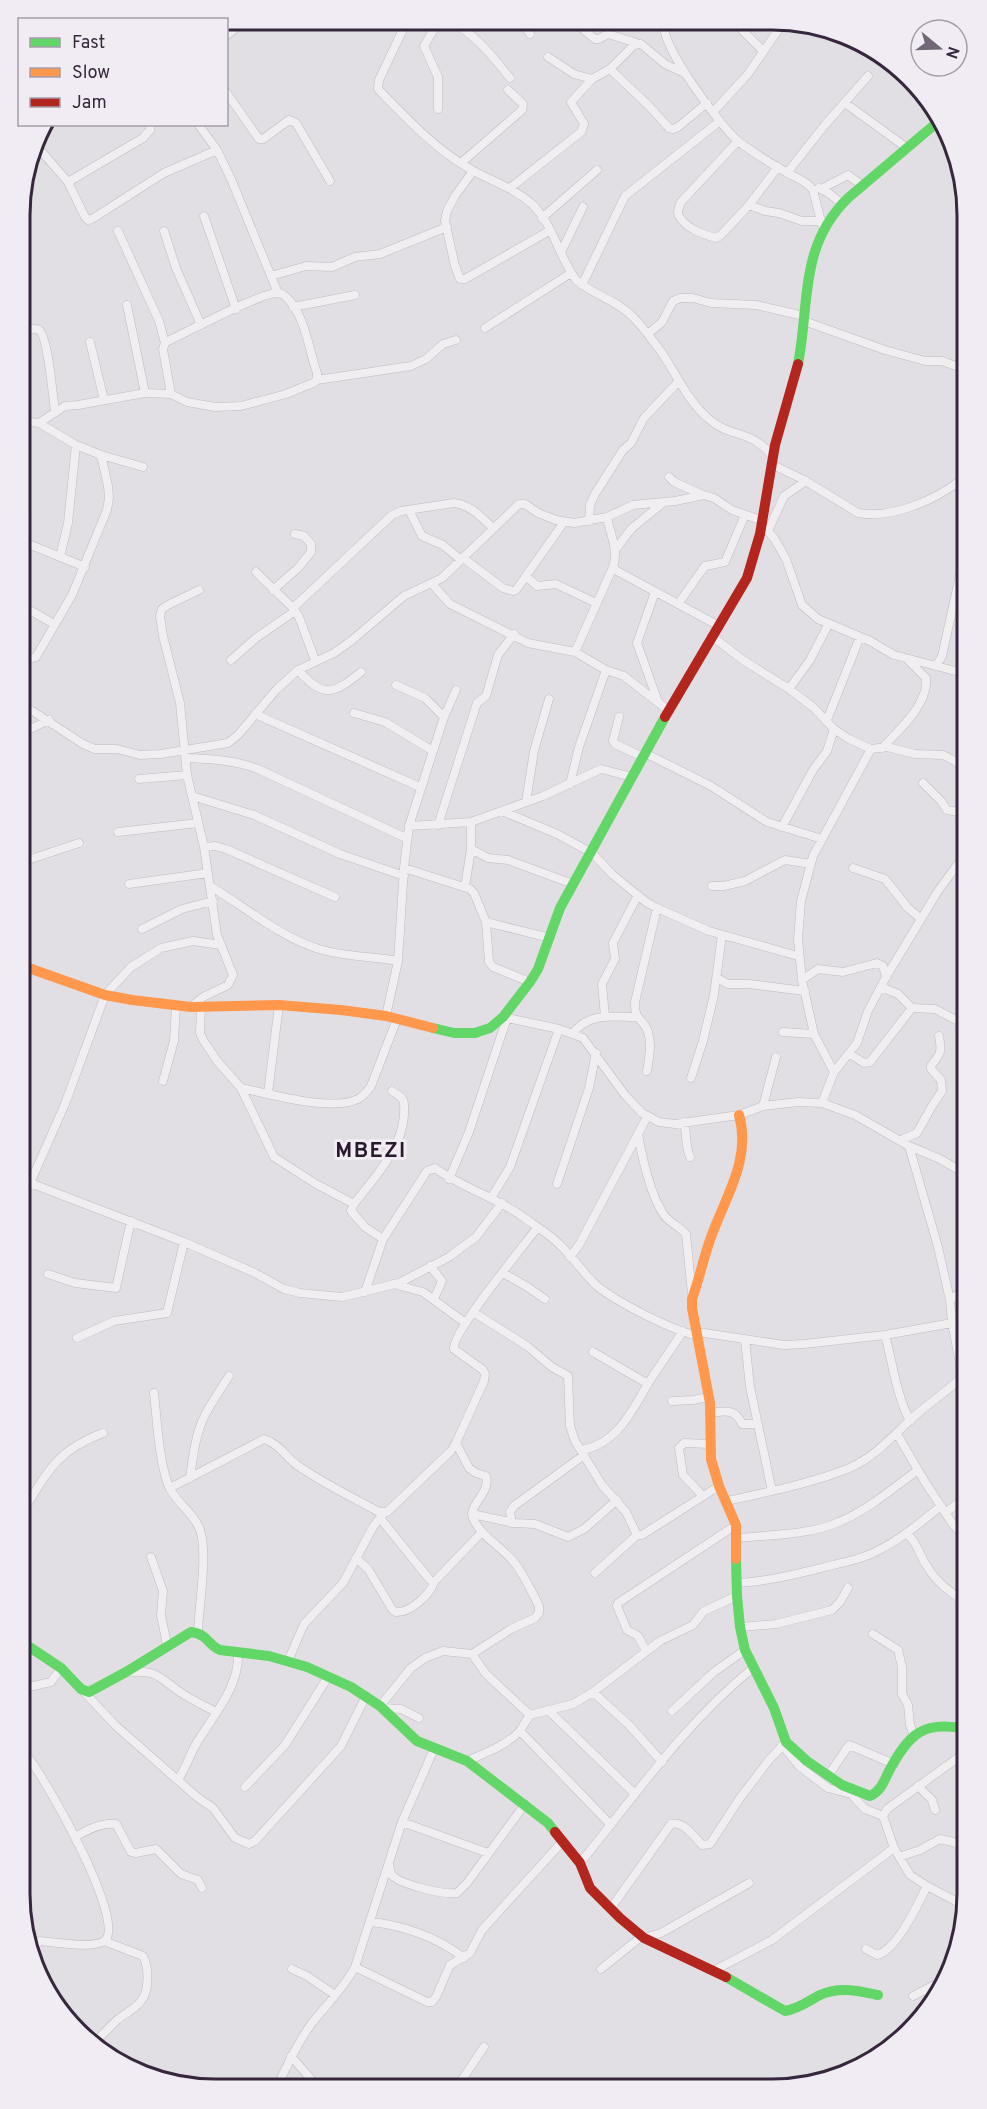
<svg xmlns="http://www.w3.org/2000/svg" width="987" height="2109" viewBox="0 0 987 2109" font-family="Overpass,sans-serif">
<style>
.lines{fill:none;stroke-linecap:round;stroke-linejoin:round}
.street-casing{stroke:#bfbcc1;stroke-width:9}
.street{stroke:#f0eef1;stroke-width:8}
.fast{stroke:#63d668;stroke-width:10}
.slow{stroke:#ff974d;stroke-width:10}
.jam{stroke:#b3261e;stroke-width:10}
.labels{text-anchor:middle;stroke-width:6;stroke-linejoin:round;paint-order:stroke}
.district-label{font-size:21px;font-weight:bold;letter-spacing:1.5px;fill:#28192d;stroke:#f1ecf4}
.rim{fill:none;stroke:#36273c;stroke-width:3}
</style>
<rect width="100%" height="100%" fill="#e2dfe4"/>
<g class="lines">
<defs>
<path id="street" d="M407 21 379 80 378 89C407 119 436 150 472 170 493 182 514 188 532 204 553 224 559 257 576 280 593 295 617 300 633 317 644 328 653 341 662 353 677 376 689 403 710 420 731 438 753 430 772 456
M434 21V29L424 46 438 77V109
M449 21C475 33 493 57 510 78
M521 21 530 34
M574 22 595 39H599L608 34 637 43
M665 22C655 39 723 130 739 142 754 153 770 163 786 172 796 178 807 181 813 190L823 229
M735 23 763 51
M226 36 246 20
M548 57 574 74 592 79
M610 69 649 106 669 128 673 129 678 127 707 103
M226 92 259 139H263L289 120 296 123 330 181
M845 103 907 148
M714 111 748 74 783 23
M198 124 217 150 231 179 278 293
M738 141 681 202C680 206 676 211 679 216 685 228 704 235 716 238L721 235 749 205 778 167
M35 144 68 182 85 217 88 220 92 219 164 173 217 150
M461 163 522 110 523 104 508 90
M473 171 455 196 447 211 445 221 455 266 460 279H465L549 231
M787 173 824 126 868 76
M68 182 143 138 150 130 151 124
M510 188 581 132 584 124 571 102 592 79 610 69 634 45 641 44 665 64 684 73
M819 188 830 194 842 204
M821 189 848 175 863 186
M749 205 765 211 779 213 802 221H822
M204 216 236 309
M542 218 597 170
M118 231 159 321 165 343
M164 231 176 268 201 325
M561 252 583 207
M271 276 306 266 332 267 355 257 380 254 447 227
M582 285 625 196 720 121
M127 305 145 393
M293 307 355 295
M804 321 885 350 925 361H942L961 368
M485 328 571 273
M20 332C26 330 34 327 39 330 48 336 53 398 55 411
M648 334 662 322 673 301 680 298H693L711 303 756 305 804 316
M90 342 104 400
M317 380 411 366 426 359 443 344 456 340
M21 421 39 423 65 406 78 405 145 393 171 394 187 402 215 407 241 406 286 394 313 383 317 380V373C308 348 306 316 286 297 285 296 281 293 278 293 264 291 187 332 168 341L165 343 163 349 171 394
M39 423 76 445 101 455 143 467
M771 464 804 480 858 513C892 519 936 500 962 479
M669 477 674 482 703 495
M409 510 422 536 443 545 461 560
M607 517C610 534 619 550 613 567L617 571 719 626
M589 521 590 505 595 494 623 450 631 443 644 418 679 381
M763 526 774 538 786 559 802 605 818 619 870 641 894 655 963 673
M768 531 784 496 806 481
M21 541 85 567
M616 549 631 529 664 502
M60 557 68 523 76 445
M463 558 503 588 513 591 516 590 564 522
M256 572 293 608 299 617 315 660
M526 576 537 586 556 584 596 603
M432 584 450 604 528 643 575 652 606 670 624 676 669 711
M273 590 298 568 311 552V544L304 536 295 534
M655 592 637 643 657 699
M678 604 705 566 725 562 745 515
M21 605 54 624
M293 608 392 515 401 511 454 503C471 505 481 517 493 528
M713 637 743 660 789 689 813 707 834 729 849 739 871 749 887 747 915 754 943 755 955 761 963 769
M575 652 613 567
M22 655 29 659 36 657 72 595 107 510 109 498 108 486 101 455
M231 660 256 638 295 611
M936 666 942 656 962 566
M298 670C323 698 333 695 361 672
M396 685 425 698 444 717
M789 689 810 660 828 625
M22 707 34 712 83 744 95 749H117L140 755 161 754 228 743 238 735 276 690 298 670 334 653 351 641 404 596 442 578 519 504H525L538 513 556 520 574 523 607 517 633 505 675 501 704 495 714 498 732 510 763 521
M354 713 385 722 433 751
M255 714 420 787
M619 717 613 741 615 744 643 757
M827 720 860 637
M22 733 49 720
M882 748C898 731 929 704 926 678L908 660
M645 753 711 786 767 822 822 839
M186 758C212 759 234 760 258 769L406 838
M139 779 187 775
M923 783 941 801 947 810 963 813
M570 784 579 747 606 670
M192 796 254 815 340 854 404 876
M526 802 534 751 549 699
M502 811 557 834 592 853 613 875 646 902 657 908 709 931 798 956
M438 825 477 703 486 696 498 655 514 634
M409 826 471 822 543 796 601 769 632 777
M782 827 813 770 827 751 834 729
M118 832 198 823
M204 847 215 846 226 849 335 897
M471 849 488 858 508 860 573 884
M22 862 79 843
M404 868 470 889 474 893 486 922 489 962 493 967 530 982
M853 868 885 879 908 908 921 919
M129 884 208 873
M210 886C245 907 280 937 319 949 344 957 372 956 398 961
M712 886H724L745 881 785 860 811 864
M465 887 471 849V822
M486 922 550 938
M142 929 182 909 213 901
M717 978 728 984H749L805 991
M802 980 818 969 843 972 877 963 883 966 886 977
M881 987 898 994 912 1008 935 1009 962 1023
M191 1007 203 997 228 985 233 975 217 935 204 847 187 775 180 703 163 636 160 616 162 609 168 605 199 590
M201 1007 200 1033 203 1040 218 1062 241 1088 274 1157 316 1184 354 1204
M386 1016 398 961 404 868 409 826 444 717 456 690
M503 1017 559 1029 583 1038 625 1095 642 1113 659 1122 675 1124 739 1115 763 1106 798 1102 822 1103 855 1115 909 1146 938 1247 950 1300 952 1323 965 1389
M605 1017 602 984 615 959 613 943 638 895
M783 1032 814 1034
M573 1033C590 1012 611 1017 636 1017
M850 1054 864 1063 870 1062 912 1008
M647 1071C649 1058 652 1044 648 1032 644 1018 634 1022 635 1002L657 908
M834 1072 814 1034 802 980 798 939 801 901 813 856 871 749
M691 1078 703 1041 714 995 722 935
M163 1081 174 1041 176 1005
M241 1088C270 1094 331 1112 358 1099 364 1096 367 1092 371 1086L397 1019
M268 1093 279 1005
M822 1103 834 1072 857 1043 868 1011 886 977 938 891 963 857
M763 1106 776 1057
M684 1122C687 1134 685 1146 690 1157
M638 1134C642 1157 651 1197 664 1215 670 1223 680 1227 686 1234L692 1294
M901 1140 917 1133 932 1106 942 1091 941 1080 931 1069V1066C941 1053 942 1052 939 1036
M909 1146 940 1159 964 1173
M449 1179 469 1132 507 1018
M30 1183 184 1242 255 1273 284 1289 300 1293 342 1297 399 1283 449 1257 476 1237 502 1203
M557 1184 589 1088 596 1053
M24 1197 65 1104 105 995 131 967 161 948 193 941 221 945
M491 1198 510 1167 559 1029
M383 1239 365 1227 351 1211 354 1204C374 1178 402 1149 404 1115 404 1110 405 1104 403 1100 401 1096 396 1094 392 1091
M570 1257 579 1245 647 1117
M430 1266 442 1281 434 1299
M503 1273 526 1286 545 1299
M48 1274 75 1283 116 1288 131 1221
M393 1284 423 1292 464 1322
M365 1292 383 1239 427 1171 435 1168C461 1187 492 1196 519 1214 532 1224 548 1233 559 1244 573 1257 583 1273 596 1285 616 1302 673 1331 699 1336
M950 1300 965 1289
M473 1312 527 1346 552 1367 568 1376 570 1426 575 1441 602 1485 626 1512 637 1535H642L719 1486
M698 1332 784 1345 804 1344 885 1335 952 1323
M885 1335C893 1364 896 1394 910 1421
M77 1338 114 1321 167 1313 184 1242
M745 1339 750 1387 772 1491
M593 1352 648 1384
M154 1393C157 1420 159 1465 170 1489 178 1504 194 1513 200 1530 208 1553 199 1606 198 1631
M672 1401 693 1400 709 1397
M710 1413C725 1411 735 1408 742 1424H757
M897 1434 925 1482 952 1523 966 1539
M582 1450C618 1443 632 1411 649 1382 660 1365 672 1348 683 1331
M190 1478C193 1457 195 1436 204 1417 211 1403 221 1389 229 1376
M170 1488 264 1439C278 1443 286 1457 297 1465 322 1483 352 1497 379 1512H387L451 1451 456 1443 484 1381 485 1374 483 1370 454 1349C451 1333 523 1247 537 1228
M703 1496 683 1475 679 1448 684 1443 710 1444
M727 1501C767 1492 809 1484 847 1469 872 1459 891 1438 909 1421 926 1405 945 1393 962 1377
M25 1508C49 1469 58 1450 103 1433
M945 1513 966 1497
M472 1514 514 1523 535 1524 568 1537 584 1529 617 1500
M380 1518 430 1580 434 1582 482 1532
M512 1523 510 1512 514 1506 584 1455
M906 1533C920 1546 918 1554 928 1568 937 1583 952 1593 966 1603
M737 1538C769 1535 810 1535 839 1522 868 1510 893 1488 918 1470
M151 1557 163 1591 161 1615 167 1645
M356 1558 368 1569 392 1609 396 1612C410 1613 430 1595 434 1582
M595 1573 637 1535
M738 1583C771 1581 801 1573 833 1565 848 1561 863 1559 877 1551 900 1540 921 1522 941 1506
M740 1627 776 1624 832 1610 840 1602 848 1588
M873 1634 898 1650 902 1667V1694L908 1705 910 1725 914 1735
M646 1651 638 1636 627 1630 617 1606 618 1603 736 1525
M472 1654 486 1674 530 1715
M288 1661 304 1624 343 1583 373 1527 383 1514
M128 1672C161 1670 158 1678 183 1694 194 1701 205 1706 216 1712
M25 1690 33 1686 51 1682 61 1668
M84 1692 116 1726 197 1797 213 1808 235 1838 249 1844 255 1841 341 1746 366 1696
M593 1692 630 1726 662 1762
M380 1706 411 1668 425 1658 443 1651 472 1654 511 1629 535 1618 539 1613V1606C532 1592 524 1575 514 1562 502 1547 481 1537 473 1518 468 1505 491 1493 486 1476L476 1473 469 1468 456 1443
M382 1708 401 1709 419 1718
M548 1710 634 1793
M672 1711 714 1672 745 1650
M520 1731 611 1825
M782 1745 800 1767 828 1788 851 1794 865 1809 883 1816
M966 1752 887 1809 883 1816 894 1848 910 1875 927 1886 967 1907
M26 1755C43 1773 129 1925 104 1941 92 1949 54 1942 40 1941L34 1946 31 1955
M467 1761C485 1753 505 1746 519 1732 523 1727 526 1720 530 1715L573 1704 593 1692 660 1641 693 1625 704 1611 737 1596
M828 1776 849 1745 894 1764
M178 1780C185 1769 189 1757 195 1746 212 1716 240 1688 238 1652
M918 1786 932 1800 935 1810
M245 1787 285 1745 328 1677
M402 1822 488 1853
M75 1837C87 1830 102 1822 116 1824L131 1852 136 1853 156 1849 181 1874 198 1880 202 1888
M899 1857 920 1850 940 1839 953 1842 967 1850
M389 1863C390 1868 389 1874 394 1877 404 1885 443 1895 457 1893L467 1883 525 1804
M580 1863C635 1796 685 1723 753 1668
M611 1908 671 1824C683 1821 694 1836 702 1845L710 1844 740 1798 769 1760 786 1742
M370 1922C403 1925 437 1937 464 1958
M644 1938 661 1933 749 1883
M866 1949 877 1955C897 1950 918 1904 927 1886
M355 1967 427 2002H432L436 1997 450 1965 470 1953 482 1930 563 1841
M292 1969 307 1976 335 1995
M601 1969 642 1936
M715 1970 772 1940 894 1848
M913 1996 946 1979
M93 2044C101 2036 109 2028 117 2020 125 2013 138 2008 143 1998 149 1987 149 1968 143 1956L104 1941
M291 2056 316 2085
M459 2084 484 2047
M278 2085C288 2063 298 2042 312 2023 327 2004 344 1988 355 1967L402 1822 434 1749"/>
</defs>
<use href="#street" class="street-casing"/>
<use href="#street" class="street"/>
<path class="fast" d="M798 364C810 302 799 246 848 198L940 120
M433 1028 454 1033H475L490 1028 503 1017 530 982 538 969 560 908 665 717
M736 1559 737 1596 740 1627 745 1650 774 1708 786 1742 807 1761 842 1785 870 1796C881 1791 884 1781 889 1771 909 1734 923 1720 966 1729
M25 1644 61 1668 81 1689 89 1692 126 1672 191 1632C210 1635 206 1644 220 1650L269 1656 307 1667 351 1687 380 1706 417 1741 467 1761 548 1823 555 1832
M726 1977 785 2011C799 2009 808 2001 820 1995 839 1986 859 1991 878 1995"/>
<path class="slow" d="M23 966 105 995 132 1000 191 1007 279 1005 341 1010 386 1016 433 1028
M736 1559V1525L719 1486 711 1459 710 1403 692 1308V1299C699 1280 703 1260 710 1240 724 1199 752 1160 739 1115"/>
<path class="jam" d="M665 717 747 578 760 534 775 445 798 364
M555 1832 580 1863 590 1888 620 1918 644 1938 726 1977"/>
</g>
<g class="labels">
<g class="district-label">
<text x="371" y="1157">MBEZI</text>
</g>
</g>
<path d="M0 0H987V2109H0ZM215 30H772A185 185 0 0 1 957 215V1894A185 185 0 0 1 772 2079H215A185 185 0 0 1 30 1894V215A185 185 0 0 1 215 30Z" fill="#f1ecf4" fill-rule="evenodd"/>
<path class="rim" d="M215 30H772A185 185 0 0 1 957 215V1894A185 185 0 0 1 772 2079H215A185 185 0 0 1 30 1894V215A185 185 0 0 1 215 30Z"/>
<rect x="18" y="18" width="210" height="108" fill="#f1ecf4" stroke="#a69daa" stroke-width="1.5"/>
<rect x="30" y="38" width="30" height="9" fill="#63d668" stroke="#a69daa" stroke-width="1.5"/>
<text x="72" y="48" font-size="18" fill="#36273c">Fast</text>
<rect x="30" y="68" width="30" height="9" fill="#ff974d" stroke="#a69daa" stroke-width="1.5"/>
<text x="72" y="78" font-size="18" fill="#36273c">Slow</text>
<rect x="30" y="98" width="30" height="9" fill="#b3261e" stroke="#a69daa" stroke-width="1.5"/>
<text x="72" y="108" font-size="18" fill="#36273c">Jam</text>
<g transform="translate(939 48) rotate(109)"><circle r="28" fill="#f1ecf4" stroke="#a69daa" stroke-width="1.5"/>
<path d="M0-4.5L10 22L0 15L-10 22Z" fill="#726777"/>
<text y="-9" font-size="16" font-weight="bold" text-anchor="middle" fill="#36273c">N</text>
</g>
</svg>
